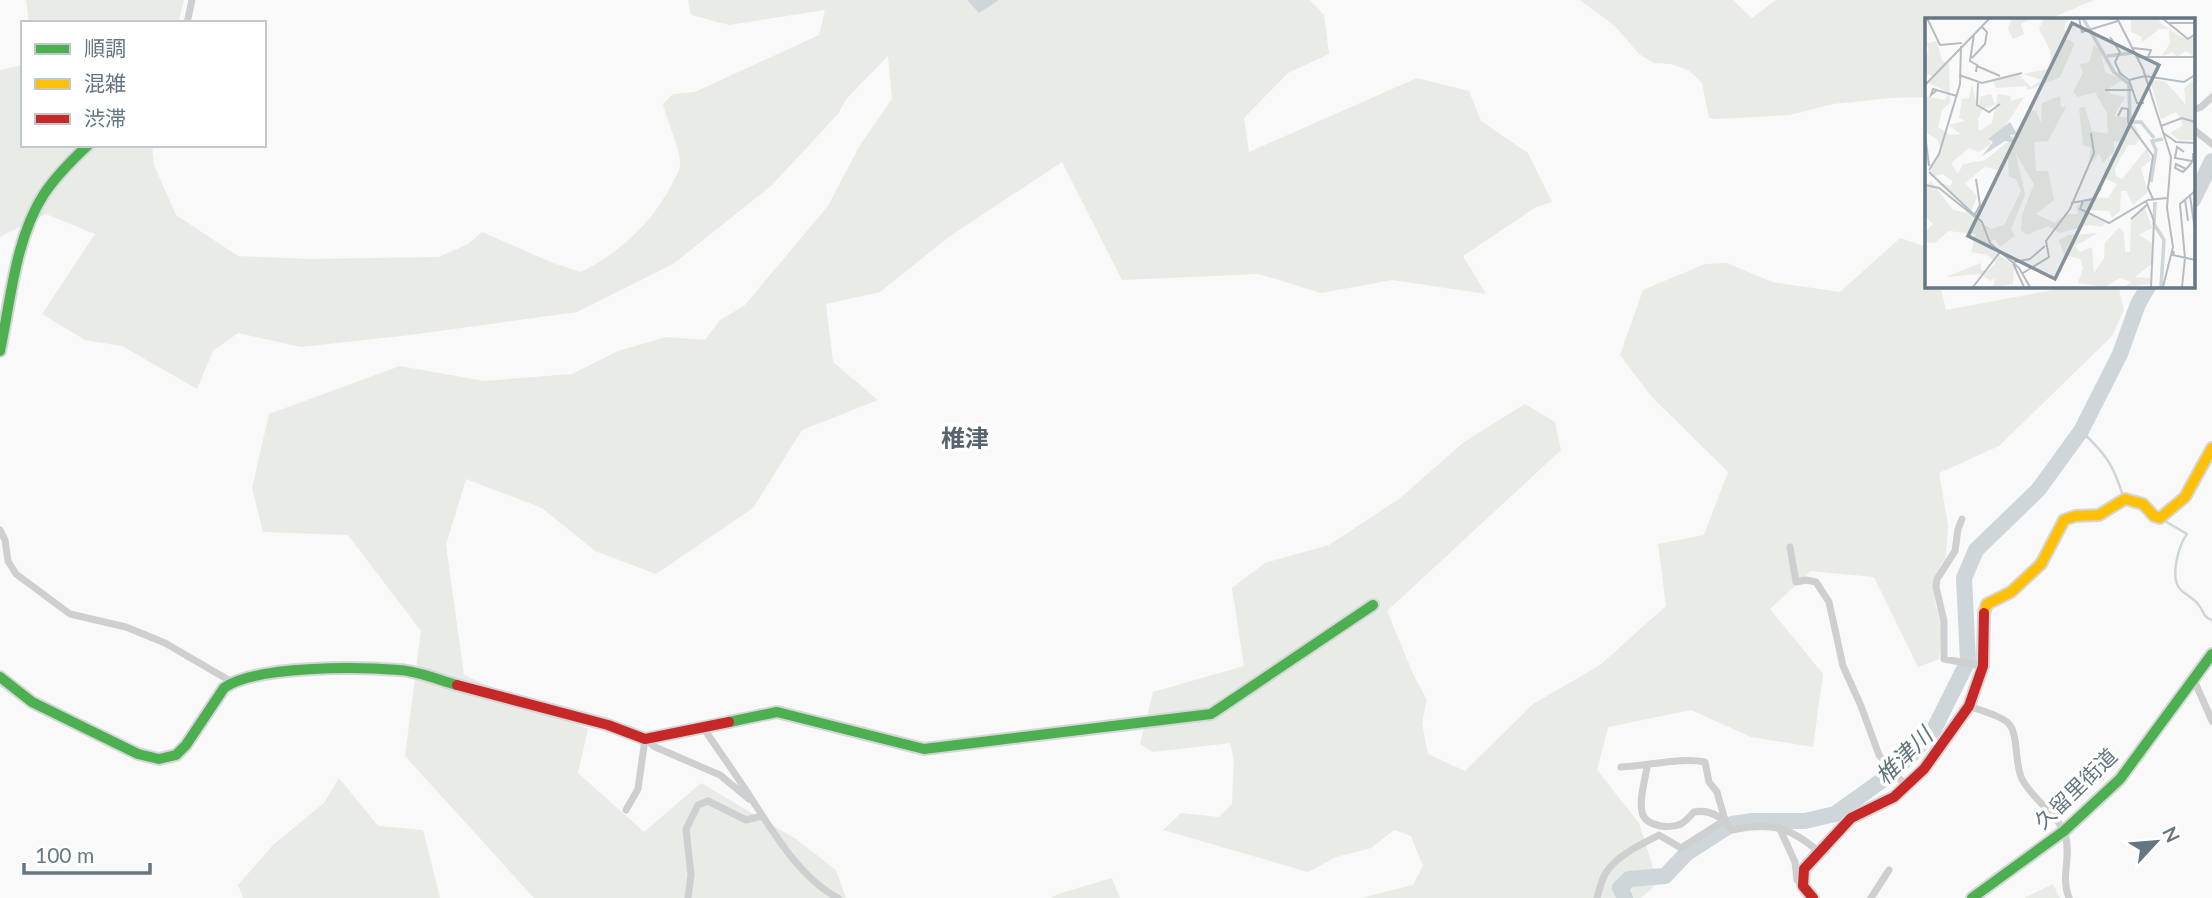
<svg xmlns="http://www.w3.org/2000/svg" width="2212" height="898" viewBox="0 0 2212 898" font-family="Lato,'Noto Sans JP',sans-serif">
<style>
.green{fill:#e8ebe6}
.water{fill:#ced6d9}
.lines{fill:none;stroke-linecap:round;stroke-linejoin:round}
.stream{stroke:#ced6d9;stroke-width:2.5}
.river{stroke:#ced6d9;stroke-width:16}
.fast-casing{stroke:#d5d6d7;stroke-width:14}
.slow-casing{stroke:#d5d6d7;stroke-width:14}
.jam-casing{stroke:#d5d6d7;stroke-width:14}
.street{stroke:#cecfd0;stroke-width:7}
.fast{stroke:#4caf50;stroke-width:10}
.slow{stroke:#ffc107;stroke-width:10}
.jam{stroke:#c62828;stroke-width:10}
.labels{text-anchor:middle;stroke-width:7;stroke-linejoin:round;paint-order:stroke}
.street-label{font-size:21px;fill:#657683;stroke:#fff}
.water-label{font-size:23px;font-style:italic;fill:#60757c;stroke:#fff}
.quarter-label{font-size:24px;font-weight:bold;fill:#57646e;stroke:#fff}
.inset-river{fill:none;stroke:#ced6d9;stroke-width:3.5}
.inset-road{fill:none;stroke:#b5bdc3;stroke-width:2}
.view{fill:#84929c;fill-opacity:0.15;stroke:#84929c;stroke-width:3.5}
.inset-edge{fill:none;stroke:#657683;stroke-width:3.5}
</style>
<rect width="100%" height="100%" fill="#f9f9f9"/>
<path class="green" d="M26 0H184L178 23H29Z
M688 0H967L979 12 999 0H1310L1324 15 1329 54 1288 73 1244 118 1249 152 1417 78 1469 91 1481 121 1528 153 1552 202 1536 207 1463 256 1486 294 1392 280 1321 293 1259 274 1122 280 1062 162 950 236 880 292 826 304 833 362 878 400 802 430 753 508 656 574 595 551 542 508 466 479 446 545 464 675 588 729 578 773 644 832 701 783 796 839 836 870 846 898H534L405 756 421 631 348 535 263 532 252 488 269 414 400 366 484 381 572 374 618 351 666 337 705 340 720 320 744 306 828 206 860 145 892 99 888 56 847 98 838 114 771 186 673 264 577 312 410 335 301 347 238 333 213 351 197 389 122 346 85 340 42 314 95 234 46 214 0 237V70L23 65V145H152L154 165 176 215 238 256 309 259 439 257 468 244 482 232 553 263 581 272C620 253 654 221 673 182 675 177 679 172 680 167 682 151 667 122 663 104L673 94 695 92 819 35 825 10 729 25 691 15Z
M1580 0H1733L1752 18 1776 0H2094L2049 19H1927V97L1891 98 1833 104 1790 115 1716 119 1709 118 1702 83 1688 70 1671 64 1654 63 1639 54 1615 26Z
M1900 238 1927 247V285H1940L1946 310 2079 285H2118L2124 310 2112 336 1999 446 1939 473 1948 525 1946 557 1934 577 1935 602 1942 626 1939 659 1918 667 1874 577 1811 571 1770 609 1823 674 1813 747 1751 737 1691 710 1608 727 1597 770 1639 823 1658 883 1641 898H1361L1413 885 1423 866 1411 836 1394 830 1371 848 1336 857 1308 872 1163 830 1181 813 1219 817 1232 804 1234 760 1230 743 1153 752 1140 744 1153 692 1244 666 1232 588 1265 563 1329 545 1399 499 1464 442 1525 404 1555 422 1561 450 1387 611 1414 676 1427 700 1422 723 1428 754 1465 771 1533 704 1600 665 1666 606 1658 544 1704 535 1728 472 1651 396 1620 355 1643 290 1705 264 1727 263 1772 282 1840 292Z
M339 778 378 826 423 830 440 898H243L238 885 274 844 324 803Z
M1112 878 1120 898H1051L1058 894Z
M2053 884 2060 898H2024Z"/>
<path class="water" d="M967 0H999L979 13Z"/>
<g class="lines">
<path class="stream" d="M2081 431C2104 452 2113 464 2122 493L2125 494
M2145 500 2157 512
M2163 520 2187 534C2179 545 2171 573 2178 586 2182 594 2193 597 2198 604 2204 611 2203 618 2212 620"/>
<path class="river" d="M2193 200 2212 161
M1625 898 1620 888 1629 879 1665 876 1687 853 1732 824 1753 821H1805L1835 814 1888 776 1913 753 1934 729 1968 661 1964 578 1976 550 2038 490 2081 431 2120 354 2138 304 2149 285"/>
<defs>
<path id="fast" d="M0 351C11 299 15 239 44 194 56 176 72 160 88 145
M0 677 32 702 138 754 159 759 176 755 186 745 224 688C255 665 360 667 399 670 418 671 439 680 457 685
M729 722 777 712 924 749 1211 714 1373 605
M1972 898 2064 831 2120 779 2212 654"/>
<path id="slow" d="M1984 613 1987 604 2011 592 2041 564 2064 520 2075 516 2099 515 2125 499 2143 504 2154 516 2160 518 2185 497 2212 448"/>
<path id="jam" d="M457 685 608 725 645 739 729 722
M1813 898 1803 886 1804 869 1851 818 1894 797 1924 769 1969 706 1983 666 1984 613"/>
</defs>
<use href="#fast" class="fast-casing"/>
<use href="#slow" class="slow-casing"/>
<use href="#jam" class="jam-casing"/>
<path class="street" d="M187 23 192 0
M2193 110 2201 107 2212 97
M2193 129 2212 144
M1962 519 1958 529 1955 551 1937 579 1936 587 1944 621V659L1983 666
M0 530 5 540 8 561 16 574 70 614 126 627 165 643 232 682
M1790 547 1796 582 1806 580 1816 582 1829 602 1843 666 1861 706 1879 755 1906 786
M2194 680 2212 721
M1969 706C1979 710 2002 716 2008 723 2019 733 2014 763 2022 779 2032 799 2058 815 2065 834 2072 856 2060 877 2069 898
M703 727C716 747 730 766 743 786 768 823 797 877 838 898
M645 739 655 747 720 775 749 799
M1647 767C1645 780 1639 799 1642 812 1645 827 1670 829 1681 824 1686 821 1690 816 1694 812 1710 809 1723 818 1732 830 1771 822 1789 826 1819 852
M626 810 638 789 645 739
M1779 827 1795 862 1797 880 1803 886
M688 898 691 875 686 829 698 805 708 801 746 820 762 816
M1597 898C1599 890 1602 878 1607 871 1618 855 1642 844 1659 835L1681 848 1725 820 1717 792 1709 782 1705 762C1681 757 1648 766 1621 767
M1871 898 1889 870"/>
<use href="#fast" class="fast"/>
<use href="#slow" class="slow"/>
<use href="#jam" class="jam"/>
</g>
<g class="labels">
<g class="street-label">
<text transform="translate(2076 789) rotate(-44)" y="7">久留里街道</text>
</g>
<g class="water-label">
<text transform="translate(1904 756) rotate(-45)" y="8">椎津川</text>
</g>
<g class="quarter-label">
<text x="965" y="447">椎津</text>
</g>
</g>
<g transform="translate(1925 18)">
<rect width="270" height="270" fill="#f9f9f9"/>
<path d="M87 0H106L96 6 99 16 88 21 83 11ZM119 0H145L140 6 141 21 150 25 135 59 103 72 101 68 71 70 68 63 93 56 106 69 117 62 98 56 127 50 125 32 114 11ZM206 0H236L234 4 253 17 264 22 269 17V38L261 33 252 39 248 34 237 38 245 25 244 11H234L216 25 217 19 206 14ZM0 18 3 25 12 23 17 43 24 46 25 85 17 92 13 109 25 117 35 116 24 107 40 103 34 100 37 81 44 80 47 66 51 84 54 87 55 79 66 76 70 87 58 91 53 101 54 113 67 105 73 76 85 78 86 83 99 79 79 110 64 122 66 126 54 134 44 130 26 145 33 156 38 146 60 142 84 123 104 92 111 93 116 105 117 85 135 78 136 89H141L123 123 109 124 111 153H123L129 182 111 196 130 205 141 196H153L151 188 166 179 183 180 192 166 179 160 180 152 188 146 195 124 189 123V133L178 145 174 135 168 144 164 140 166 130 158 127 154 90 160 89 167 113 183 116 182 95 170 74 153 79 148 74 158 55 155 46 164 45 169 27 175 31 180 54 198 62 183 71 185 76 200 79 189 98 206 100 216 118 210 127H203L190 150 191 158 197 161 222 130 226 142 216 150 223 174 208 187 201 173H196L195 193 187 200 184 193 163 192 162 196 180 205 177 209 164 207 135 215 123 208 102 217 96 212 97 197 109 166 91 136 100 177 86 211 90 218 75 229 70 221 66 224V231L89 248 88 266 68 269 70 259 66 263 55 256 20 259 56 245V252L62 253 71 245 63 237 46 234 51 216 23 213 10 225 0 224V214L8 206 0 198V168L6 163 28 192 43 195 66 211 79 207 96 173 91 161 84 159 83 140 77 153 60 149 40 165 52 178 46 194 10 163 25 168 28 164 18 156 6 159 4 150 16 133 13 122 0 114V78L20 82 23 74 3 65 8 61 5 56 0 59V35L4 34ZM225 62 240 63 261 87 259 70 269 62V122H254L245 115 258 107 255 99 251 94 236 101ZM220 190 227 210 214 217 227 225 228 245 210 259 225 260 226 266 200 269 206 264 195 260 180 269 153 265 158 250 155 241 139 237 134 222 143 217 173 215 150 228 155 234 167 229 169 255 179 240 180 225 194 209 199 215 200 234H205L206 201Z" fill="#e8ebe6"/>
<path d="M85 104 92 116 85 117 90 125 80 123 57 138 68 124 63 121Z" fill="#ced6d9"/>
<path class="inset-river" d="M158 0 189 54 204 66 205 104H216L229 120M182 38 207 35M226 164 231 132 227 123 238 121M230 184 229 206 239 222 236 269"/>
<path class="inset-road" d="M2 0 15 27 37 25M154 0 157 14 193 3M192 0 218 51 246 139 242 190 248 229 238 269M237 0 263 21 270 16M244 5H270M49 16 45 43 52 47 51 54M185 19 195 34 190 44 195 55 204 62 212 85H219M208 30 226 32 223 39M213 39H270M47 40 60 26 62 14 56 8M52 48 75 58M34 57 57 65 97 55M204 62 220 58 259 64 270 57M53 65 52 87 64 94 75 86M0 67 65 0M12 72 6 77 8 71 32 78M180 72H208M193 98 197 90 203 91V104L228 138 223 170 228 181M236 108 257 100 270 104M237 114 251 124 270 125M0 115 4 148M259 134 252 129 250 140 267 143M261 151 251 146 250 150 258 154 262 150 268 143V135M4 152 14 136 35 66 36 28M4 154 57 204 65 225 94 250 105 269M0 167 14 170 49 198 55 187 51 161M265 178 270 212M260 181 263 203M158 183 155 191 184 205 223 182 242 180M221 183 229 203 226 269M146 185 168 181 176 170M206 201 223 186M249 233 248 237 270 242M87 243 99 269M89 244 105 241 120 228M98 255 124 239 121 223 145 191 169 135 166 115M48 269 75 234M257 269 260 240 255 186 270 173"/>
<path class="view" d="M147 5 234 47 130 261 43 218Z"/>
<rect width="270" height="270" class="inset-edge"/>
</g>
<rect x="21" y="21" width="245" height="126" fill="#ffffff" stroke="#c1c8cd" stroke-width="2"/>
<rect x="35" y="44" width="35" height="10" fill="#4caf50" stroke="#c1c8cd" stroke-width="2"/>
<text x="84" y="56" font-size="21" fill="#657683">順調</text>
<rect x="35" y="79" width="35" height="10" fill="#ffc107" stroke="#c1c8cd" stroke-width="2"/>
<text x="84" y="91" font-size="21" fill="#657683">混雑</text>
<rect x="35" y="114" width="35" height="10" fill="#c62828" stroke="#c1c8cd" stroke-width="2"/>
<text x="84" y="126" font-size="21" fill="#657683">渋滞</text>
<g transform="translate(2156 842) rotate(64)" stroke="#ffffff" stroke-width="5" paint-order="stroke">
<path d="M0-5L12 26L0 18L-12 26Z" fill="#657683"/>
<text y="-10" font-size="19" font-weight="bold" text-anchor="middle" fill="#657683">N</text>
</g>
<path d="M24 863v10h126v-10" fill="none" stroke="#657683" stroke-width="3.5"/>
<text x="35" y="863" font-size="21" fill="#657683" stroke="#ffffff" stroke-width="5" paint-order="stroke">100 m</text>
</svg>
